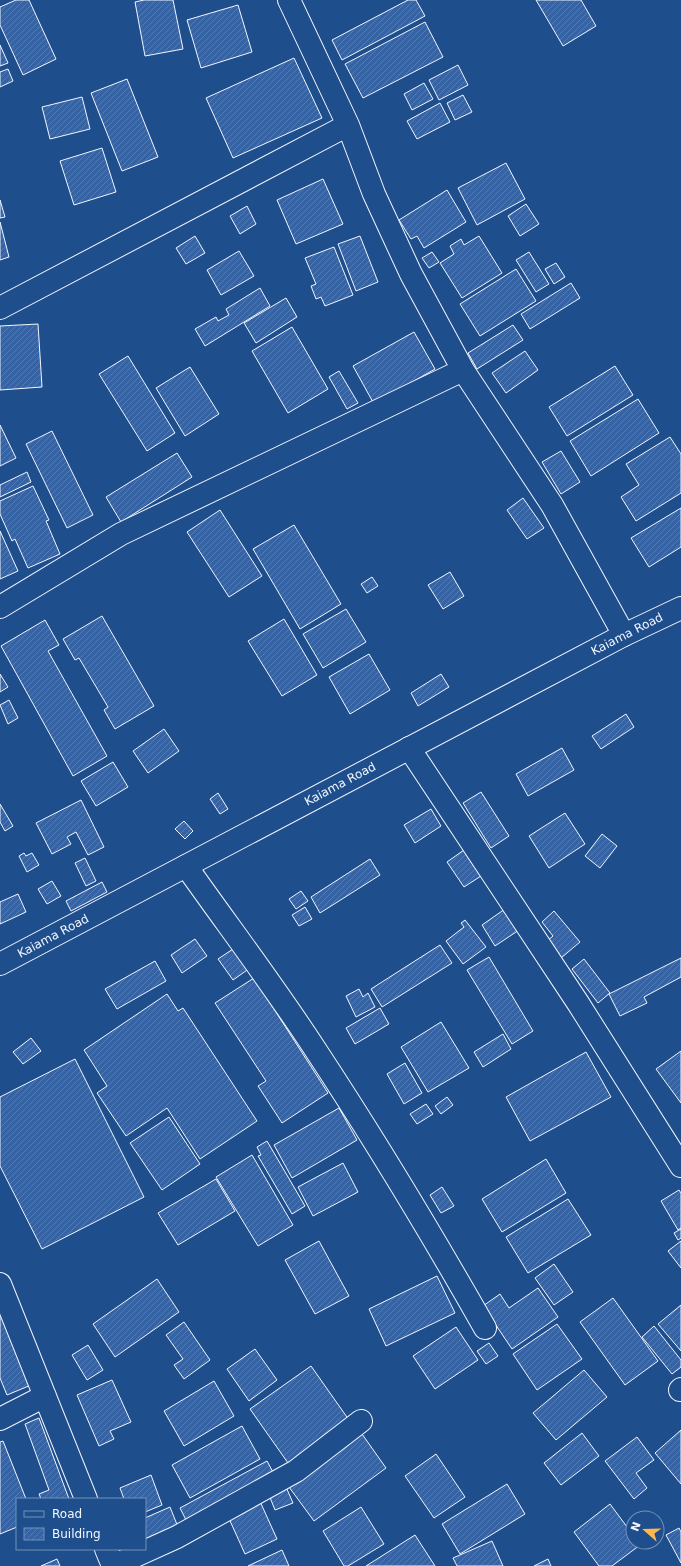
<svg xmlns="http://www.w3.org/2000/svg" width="681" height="1566" viewBox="0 0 681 1566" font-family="'DejaVu Sans',sans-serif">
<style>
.building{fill:url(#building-hatch);stroke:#f2f6ff}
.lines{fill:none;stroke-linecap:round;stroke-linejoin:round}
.minor-casing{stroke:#f2f6ff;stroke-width:24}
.highway-casing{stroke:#f2f6ff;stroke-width:24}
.minor{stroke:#1f4e8c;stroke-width:22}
.highway{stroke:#1f4e8c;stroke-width:22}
.labels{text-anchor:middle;stroke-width:3;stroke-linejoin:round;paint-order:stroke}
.street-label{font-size:12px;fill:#f2f6ff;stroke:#1f4e8c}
</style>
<defs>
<pattern id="building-hatch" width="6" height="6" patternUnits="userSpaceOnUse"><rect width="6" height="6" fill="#3563a3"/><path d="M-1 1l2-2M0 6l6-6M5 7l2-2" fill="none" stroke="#537ab1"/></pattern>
</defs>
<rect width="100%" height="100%" fill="#1f4e8c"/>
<path class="building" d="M16 0H29L56 59 23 75 0 25V7Z
M144 0H173L183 49 145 56 135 2Z
M408 0H416L425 16 342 60 332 40Z
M536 0H581L596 26 563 46Z
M238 5 252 52 201 68 187 20Z
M425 22 443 57 363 98 345 64Z
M0 45 8 63 0 66Z
M294 58 322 118 233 158 206 98Z
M458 65 468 85 439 100 429 80Z
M8 69 13 81 0 87V72Z
M127 79 158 157 122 171 91 93Z
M424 83 433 99 412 110 404 94Z
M463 95 472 112 455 120 447 103Z
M82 97 90 129 50 139 42 107Z
M440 103 450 122 417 139 407 121Z
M102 148 116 192 74 205 60 161Z
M506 163 525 199 477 225 458 188Z
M323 179 343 224 296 244 277 200Z
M447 190 466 222 424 248 417 236 411 239 399 220Z
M0 200 5 217 0 218Z
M526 204 539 224 520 236 508 216Z
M247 206 256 224 240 234 230 216Z
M0 222 9 257 0 260Z
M195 236 205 253 186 264 176 248Z
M360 236 378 282 356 291 338 244Z
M479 236 502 273 462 298 440 263 454 254 450 246 461 239 464 245Z
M334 247 353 295 325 306 321 297 316 299 311 286 316 284 305 258Z
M239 251 254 276 221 295 207 270Z
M432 252 439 262 429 268 422 258Z
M529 252 549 284 536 292 516 260Z
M556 263 565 277 554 284 545 269Z
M516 269 536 301 480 336 460 304Z
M571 283 580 298 530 329 521 314Z
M260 288 270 306 205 346 195 329 216 317 218 321 229 315 226 309Z
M286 298 297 317 256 343 244 323Z
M38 324 42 387 0 390V326Z
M513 325 523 340 477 369 468 353Z
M292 327 328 389 288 413 252 351Z
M414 332 435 369 374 404 353 366Z
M525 351 538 370 506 393 492 373Z
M128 356 175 433 147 451 99 374Z
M615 366 633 395 567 436 549 407Z
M190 367 219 414 185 436 156 388Z
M339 371 358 403 347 409 329 377Z
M638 399 659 433 591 476 570 441Z
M0 425 16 458 0 466Z
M52 431 93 515 67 528 26 444Z
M670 437 681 454V493L636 521 621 497 639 485 626 464Z
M561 451 580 482 561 494 542 462Z
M177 453 192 477 121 522 106 497Z
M27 472 31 482 0 497V485Z
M33 486 49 520 46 521 60 554 28 568 15 539 12 541 0 514V501Z
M523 498 544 528 527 539 507 510Z
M681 508V547L649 567 631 538Z
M220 510 262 576 229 597 187 532Z
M294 525 341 604 300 629 253 549Z
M0 531 18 571 0 579Z
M450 572 464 596 443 609 428 585Z
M372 577 378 586 367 593 361 584Z
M346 609 366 642 323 668 303 634Z
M102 616 154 706 115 729 104 710 108 707 79 658 75 660 63 639Z
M284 619 317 675 282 696 248 641Z
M45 620 59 645 48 651 107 756 73 776 1 646Z
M369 654 390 690 350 714 329 677Z
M0 674 8 687 0 692Z
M441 674 449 687 418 706 411 693Z
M9 700 18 718 8 724 0 705Z
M626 714 634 727 601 749 592 736Z
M164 729 179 751 148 773 133 751Z
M562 748 574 770 528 796 516 774Z
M113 762 128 787 96 806 81 781Z
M481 792 509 836 491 848 463 803Z
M218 793 228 809 220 814 210 799Z
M81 800 104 847 88 855 76 832 67 837 71 844 52 854 36 823Z
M0 804 13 826 5 831 0 822Z
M431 809 441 826 415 843 404 825Z
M565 813 585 844 549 868 529 836Z
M184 821 193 831 185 839 175 829Z
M602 834 617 846 600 868 585 856Z
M464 850 481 876 464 887 447 862Z
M24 853 26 856 32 853 39 865 27 872 19 856Z
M85 858 96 881 86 886 75 863Z
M370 859 380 875 320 913 311 897Z
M52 881 61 896 47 904 38 889Z
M102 882 107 892 71 911 66 901Z
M301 891 308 901 296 909 289 899Z
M18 894 26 912 0 924V902Z
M305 907 312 919 299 926 292 915Z
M505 909 519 930 495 946 482 925Z
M554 911 580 942 561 958 547 941 553 936 542 922Z
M465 920 486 947 463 964 446 941 464 927 461 923Z
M195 939 207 956 182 973 171 955Z
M440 945 452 963 382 1007 371 989Z
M236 947 250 968 233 980 218 959Z
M489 957 533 1031 512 1044 467 970Z
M681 958V977L644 997 647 1003 620 1016 609 994Z
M584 959 610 993 598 1003 572 969Z
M155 961 166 981 117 1009 105 989Z
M254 978 328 1093 282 1123 258 1086 266 1081 215 1003Z
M359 989 363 997 368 993 375 1007 356 1017 346 996Z
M167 994 178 1011 183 1008 257 1121 200 1159 167 1108 126 1136 97 1093 107 1086 84 1050Z
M380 1008 389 1024 355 1044 346 1028Z
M441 1022 469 1068 428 1092 401 1047Z
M503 1034 511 1049 483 1067 474 1052Z
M31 1038 41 1051 23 1064 13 1052Z
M681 1051V1103L656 1069Z
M586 1052 611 1097 530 1141 506 1097Z
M75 1059 144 1197 42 1249 0 1166V1097Z
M405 1063 422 1093 404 1104 387 1074Z
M447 1097 453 1105 441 1114 435 1106Z
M426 1104 433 1114 417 1124 410 1114Z
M339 1108 357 1140 292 1178 274 1145Z
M169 1117 200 1164 162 1190 130 1143Z
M267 1141 305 1206 292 1214 258 1156 261 1155 257 1147Z
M252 1155 293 1225 258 1246 216 1177Z
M546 1159 566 1193 502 1232 482 1199Z
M343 1163 358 1192 313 1216 298 1187Z
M216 1179 235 1211 178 1245 158 1213Z
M442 1187 454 1206 441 1213 430 1195Z
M679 1190 681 1193V1228L678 1230 661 1201Z
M568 1199 591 1235 528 1273 506 1237Z
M681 1229V1238L678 1240 674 1233Z
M319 1241 349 1296 315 1314 285 1260Z
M681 1241V1268L668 1251Z
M554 1264 573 1292 554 1305 535 1278Z
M437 1276 455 1313 386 1346 369 1309Z
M157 1279 179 1312 115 1357 93 1324Z
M538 1288 558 1317 512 1349 483 1306 500 1294 509 1308Z
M613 1298 658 1361 625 1385 580 1322Z
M681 1305V1351L658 1324Z
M0 1309 31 1385 7 1395 0 1378Z
M184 1322 210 1360 184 1379 174 1365 183 1359 166 1335Z
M557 1324 582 1359 537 1390 513 1354Z
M654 1326 681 1360V1367L672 1374 642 1337Z
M456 1327 478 1360 435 1389 413 1356Z
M489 1343 498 1356 486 1364 477 1351Z
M88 1345 103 1370 87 1380 72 1355Z
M255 1349 277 1380 249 1401 227 1369Z
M311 1366 349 1420 288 1463 250 1409Z
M584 1370 607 1397 556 1440 533 1413Z
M112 1380 131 1422 110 1431 114 1439 99 1446 77 1395Z
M214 1381 234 1416 184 1446 164 1411Z
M39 1418 69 1499H41L39 1494 49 1490 25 1424Z
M242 1426 260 1459 190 1498 172 1465Z
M681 1430V1484L655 1453Z
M582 1433 599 1456 561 1485 544 1463Z
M362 1434 386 1468 314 1521 289 1487Z
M637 1437 654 1460 636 1473 647 1488 634 1499 605 1461Z
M3 1441 26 1499H17V1527L0 1534V1442Z
M436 1454 465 1497 434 1518 405 1476Z
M267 1461 274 1474 187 1522 180 1508Z
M151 1475 162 1505 145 1512V1499H124L120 1488Z
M507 1484 525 1514 460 1554 442 1524Z
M286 1487 293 1503 275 1510 269 1495Z
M258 1497 277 1539 245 1554 226 1512Z
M610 1504 633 1535V1542H638L640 1545 612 1566H599L574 1532Z
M170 1507 178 1527 145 1541V1518Z
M361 1507 384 1544 348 1566H344L323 1531Z
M679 1528 681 1532V1563L666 1535Z
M415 1535 435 1566H366Z
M492 1541 503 1566H457L453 1558Z
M282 1550 289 1566H248Z
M57 1559 60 1566H41Z
M548 1559 551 1566H534Z"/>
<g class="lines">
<defs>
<path id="minor" d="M289 0 348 125 374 194 411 274 463 370 552 505 624 635
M0 308 348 125
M0 607 121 534 463 370
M409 748 578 1003 681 1166
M186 866C229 927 274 986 315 1049 375 1140 431 1233 485 1328
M0 1284 86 1499
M680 1390 681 1389
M0 1419 45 1396
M106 1549 113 1566
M113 1566 177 1537 296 1471 361 1421"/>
<path id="highway" d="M0 964 624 635 681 608"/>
</defs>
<use href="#minor" class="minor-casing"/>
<use href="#highway" class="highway-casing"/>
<use href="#minor" class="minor"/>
<use href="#highway" class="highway"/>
</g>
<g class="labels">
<g class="street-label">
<text transform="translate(627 634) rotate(-27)" y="4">Kaiama Road</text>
<text transform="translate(340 784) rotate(-28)" y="4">Kaiama Road</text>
<text transform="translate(53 936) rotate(-28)" y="4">Kaiama Road</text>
</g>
</g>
<rect x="16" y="1498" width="130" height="52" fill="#1f4e8c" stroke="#7391ba"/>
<rect x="24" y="1511" width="20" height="6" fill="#1f4e8c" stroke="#7391ba"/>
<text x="52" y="1518" font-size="12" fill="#f2f6ff">Road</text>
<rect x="24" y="1528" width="20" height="12" fill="url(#building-hatch)" stroke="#7391ba"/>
<text x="52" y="1538" font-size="12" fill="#f2f6ff">Building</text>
<g transform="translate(645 1530) rotate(290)"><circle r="19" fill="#1f4e8c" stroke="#7391ba"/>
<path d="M0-3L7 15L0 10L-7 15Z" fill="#ffb74d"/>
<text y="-6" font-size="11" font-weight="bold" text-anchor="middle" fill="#f2f6ff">N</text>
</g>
</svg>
